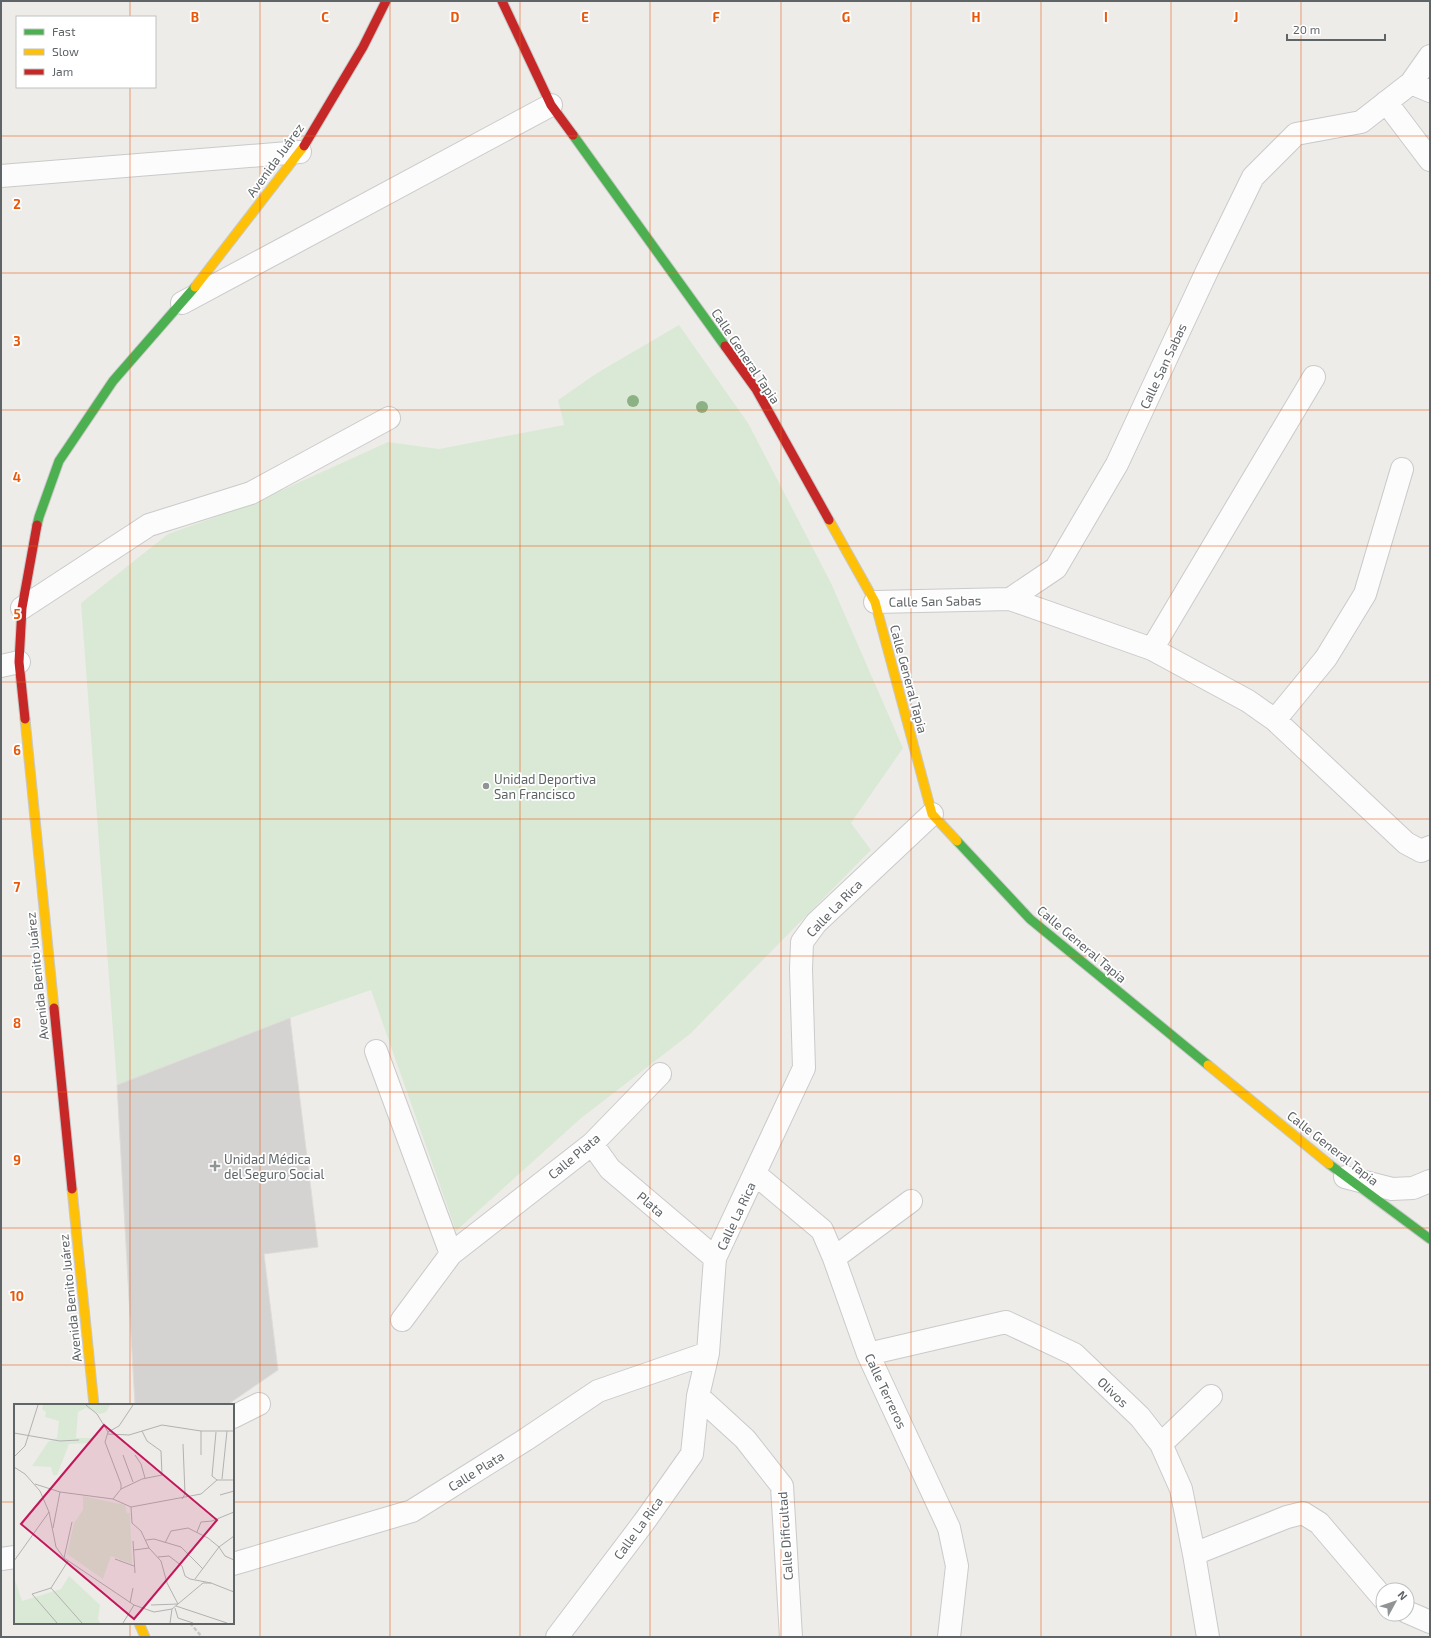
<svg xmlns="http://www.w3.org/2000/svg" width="1431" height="1638" viewBox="0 0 1431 1638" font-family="'Exo 2',sans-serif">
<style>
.green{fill:#dae9d5}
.building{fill:#d5d3d2;stroke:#dedbd8}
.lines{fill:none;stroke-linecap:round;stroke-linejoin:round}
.street-casing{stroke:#cacaca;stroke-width:24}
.fast-casing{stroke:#c8c9c8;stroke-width:11}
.slow-casing{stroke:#c8c9c8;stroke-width:11}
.jam-casing{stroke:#c8c9c8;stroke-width:11}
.path{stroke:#c8ccc9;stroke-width:2.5;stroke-dasharray:4 2;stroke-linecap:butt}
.street{stroke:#fcfcfc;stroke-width:22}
.fast{stroke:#4caf50;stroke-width:9}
.slow{stroke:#ffc107;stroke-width:9}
.jam{stroke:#c62828;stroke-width:9}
.tree{fill:#8cb185}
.grid{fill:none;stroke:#e8590c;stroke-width:1;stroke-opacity:0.55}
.poi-dot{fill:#919494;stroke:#fff;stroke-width:1.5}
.labels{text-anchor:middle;stroke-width:3.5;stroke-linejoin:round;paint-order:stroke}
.street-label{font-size:13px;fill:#5f6467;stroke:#fff}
.poi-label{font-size:13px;fill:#5f6467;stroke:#fff;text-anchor:start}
.inset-road{fill:none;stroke:#b1b2b1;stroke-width:1}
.view{fill:#c2185b;fill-opacity:0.15;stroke:#c2185b;stroke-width:2}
.inset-edge{fill:none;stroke:#5f6467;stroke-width:2}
.grid-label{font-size:13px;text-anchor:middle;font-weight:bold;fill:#e8590c;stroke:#fff;stroke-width:3.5;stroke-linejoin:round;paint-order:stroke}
</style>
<rect width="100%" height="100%" fill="#eeece9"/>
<path class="green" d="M679 325 748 423 831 583 903 748 851 823 871 850 690 1034 580 1119 456 1231 371 990 290 1018 117 1085 81 603 168 534 249 505 388 442 439 449 564 425 558 400 597 373Z"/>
<path class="building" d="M290 1018 318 1247 264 1254 278 1370 227 1405H135L117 1085Z"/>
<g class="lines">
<defs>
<path id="street" d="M1411 83 1430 56
M1386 102 1430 160
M1 176 300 152
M182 303 551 105
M1010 599 1152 649 1248 701 1275 720 1406 843 1421 851 1430 847
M875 602 1010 599 1056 568 1117 464 1207 271 1253 177 1296 134 1361 122 1411 83 1430 91
M22 608 149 525 251 493 389 418
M1152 649 1314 377
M1 666 19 662
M1275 720 1326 658 1365 594 1402 469
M376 1051 451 1254
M592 1144 610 1169 715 1258
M755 1174 822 1230 834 1258 868 1354 949 1528 957 1566 949 1637
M1345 1177 1392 1189 1413 1188 1430 1181
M834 1258 911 1201
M402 1320 451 1254 592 1144 660 1074
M868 1354 1006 1322 1074 1354 1140 1417 1161 1444 1181 1489 1194 1554 1208 1637
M698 1396 745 1439 782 1486 791 1637
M233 1417 259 1404
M1161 1444 1211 1396
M1194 1554 1287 1517 1303 1513 1319 1523 1383 1598
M1 1559 15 1557
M233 1564 412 1511 525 1440 598 1391 708 1353
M1407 1612 1430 1622
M557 1637 644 1522 692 1454 698 1396 708 1353 715 1258 804 1068 801 969 802 942 816 923 932 814"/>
<path id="fast" d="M573 135 725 346
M37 525 39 517 59 461 113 381 195 287
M957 841 1030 919 1208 1065
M1329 1164 1430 1239"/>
<path id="slow" d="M195 287 304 146
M829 520 875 602 932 814 957 841
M25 719 54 1008
M1208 1065 1329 1164
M72 1189 94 1405
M139 1623 145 1637"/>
<path id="jam" d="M502 1 551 105 573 135
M304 146 363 47 386 1
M725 346 756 389 829 520
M25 719 19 662 22 608 37 525
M54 1008 72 1189"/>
</defs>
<use href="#street" class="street-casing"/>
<use href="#fast" class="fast-casing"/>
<use href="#slow" class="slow-casing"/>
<use href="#jam" class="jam-casing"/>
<path class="path" d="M190 1623 202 1637"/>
<use href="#street" class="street"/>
<use href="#fast" class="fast"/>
<use href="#slow" class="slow"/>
<use href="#jam" class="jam"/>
</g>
<g class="tree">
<circle cx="633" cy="401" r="6"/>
<circle cx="702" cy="407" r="6"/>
</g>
<path class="grid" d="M130 1V17M260 1V1637M390 1V1637M520 1V1637M650 1V1637M781 1V1637M911 1V1637M1041 1V1637M1171 1V1637M1301 1V1637M130 87V1405M1 136H1430M1 273H1430M1 410H1430M1 546H1430M1 682H1430M1 819H1430M1 956H1430M1 1092H1430M1 1228H1430M1 1365H1430M1 1502H15M233 1502H1430M130 1623V1637"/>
<g class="poi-dot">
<circle cx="486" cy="786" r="4"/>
<path d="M213 1160h4v4h4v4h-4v4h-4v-4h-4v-4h4z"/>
</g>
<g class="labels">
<g class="street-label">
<text transform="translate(275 160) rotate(-54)" y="5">Avenida Juárez</text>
<text transform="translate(746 356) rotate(56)" y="5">Calle General Tapia</text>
<text transform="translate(1163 366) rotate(-65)" y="5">Calle San Sabas</text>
<text transform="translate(935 601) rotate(-1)" y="5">Calle San Sabas</text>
<text transform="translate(909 679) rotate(75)" y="5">Calle General Tapia</text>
<text transform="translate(834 908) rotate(-46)" y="5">Calle La Rica</text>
<text transform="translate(1082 944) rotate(40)" y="5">Calle General Tapia</text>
<text transform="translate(37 976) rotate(-96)" y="5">Avenida Benito Juárez</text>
<text transform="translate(1333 1148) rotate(38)" y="5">Calle General Tapia</text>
<text transform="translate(574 1156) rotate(-40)" y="5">Calle Plata</text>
<text transform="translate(651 1204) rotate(40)" y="5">Plata</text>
<text transform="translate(736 1216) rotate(-65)" y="5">Calle La Rica</text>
<text transform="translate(70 1298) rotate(-96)" y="5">Avenida Benito Juárez</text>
<text transform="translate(886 1391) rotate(65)" y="5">Calle Terreros</text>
<text transform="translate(1113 1392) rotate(44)" y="5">Olivos</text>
<text transform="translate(476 1471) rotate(-32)" y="5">Calle Plata</text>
<text transform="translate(638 1528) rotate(-54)" y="5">Calle La Rica</text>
<text transform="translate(785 1536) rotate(-94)" y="5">Calle Dificultad</text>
</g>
<g class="poi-label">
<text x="494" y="784">Unidad Deportiva<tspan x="494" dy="15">San Francisco</tspan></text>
<text x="224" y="1164">Unidad Médica<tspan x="224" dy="15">del Seguro Social</tspan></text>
</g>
</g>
<g transform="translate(14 1404)">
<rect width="220" height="220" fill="#eeece9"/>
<path d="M29 1H96L92 8 86 10 72 4 64 8 62 34H78L76 39 55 40 43 71H39L37 63 18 62 34 38 43 34 45 17 31 13 32 8 28 5ZM69 92 111 101 113 109H116L118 160 97 152 89 175 53 150 60 119 69 106ZM55 172 86 201 84 215 86 219H0V173L8 197 47 185Z" fill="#dae9d5"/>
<path class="inset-road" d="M72 1 83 10 94 28M187 27V51M202 28 198 72 203 76M0 29 46 37 65 36M94 30 115 31 148 21 187 27H220M109 51 119 78M121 51 127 60 131 74M0 53 11 42 24 1M0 63 11 70 26 87 35 108 42 143 50 154 120 201 140 208 158 205 189 179H197L220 188M208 75 213 27M21 80 46 88 99 95 117 103 187 90 203 76H220M107 85 128 75 148 71 147 47 133 37 128 27M206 91 220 87M99 95 107 85V80L91 38 94 28 105 22 119 1M168 95 171 90 169 40M117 103 118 119 127 127 135 144 147 157 153 179 164 200M39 124 46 88M183 128 187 118 198 117 220 108M132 136 140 135 167 143 189 165M119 137 121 169M151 139 157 127 174 124 194 134 205 143 211 152 220 156M120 146 135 144M144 153 155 152 168 162 171 172 176 175 197 179M50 154 58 118M101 155 120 162M0 157 35 108M181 175 205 143 220 132M37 184 68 219M116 199 119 184M137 201 164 200M162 202 213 219M161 204 164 214 179 219M43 219 18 190 37 184 54 157M109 219 120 201M156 219 158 205"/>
<path class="view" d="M90 21 203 116 120 215 7 120Z"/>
<rect width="220" height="220" class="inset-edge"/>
</g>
<g class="grid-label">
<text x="195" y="22">B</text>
<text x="325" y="22">C</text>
<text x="455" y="22">D</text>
<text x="585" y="22">E</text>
<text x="716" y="22">F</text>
<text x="846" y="22">G</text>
<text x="976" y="22">H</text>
<text x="1106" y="22">I</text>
<text x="1236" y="22">J</text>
<text x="17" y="209">2</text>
<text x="17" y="346">3</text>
<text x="17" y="482">4</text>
<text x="17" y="619">5</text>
<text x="17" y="755">6</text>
<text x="17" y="892">7</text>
<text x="17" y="1028">8</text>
<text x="17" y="1165">9</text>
<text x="17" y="1301">10</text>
</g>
<rect width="1431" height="1638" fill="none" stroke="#5f6467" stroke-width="4"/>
<rect x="16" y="16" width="140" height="72" fill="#ffffff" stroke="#bfc1c2"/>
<rect x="24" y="29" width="20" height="6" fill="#4caf50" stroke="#bfc1c2"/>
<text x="52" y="36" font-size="12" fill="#5f6467">Fast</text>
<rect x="24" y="49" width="20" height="6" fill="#ffc107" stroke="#bfc1c2"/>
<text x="52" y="56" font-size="12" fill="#5f6467">Slow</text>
<rect x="24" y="69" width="20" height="6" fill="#c62828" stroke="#bfc1c2"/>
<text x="52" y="76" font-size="12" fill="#5f6467">Jam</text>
<g transform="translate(1395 1602) rotate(50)"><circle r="19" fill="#ffffff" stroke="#bfc1c2"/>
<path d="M0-3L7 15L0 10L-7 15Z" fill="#919494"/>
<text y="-6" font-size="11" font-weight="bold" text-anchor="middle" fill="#5f6467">N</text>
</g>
<path d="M1287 34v6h98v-6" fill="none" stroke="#5f6467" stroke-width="2"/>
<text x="1293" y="34" font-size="12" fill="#5f6467" stroke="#ffffff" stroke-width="3" paint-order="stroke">20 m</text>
</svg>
